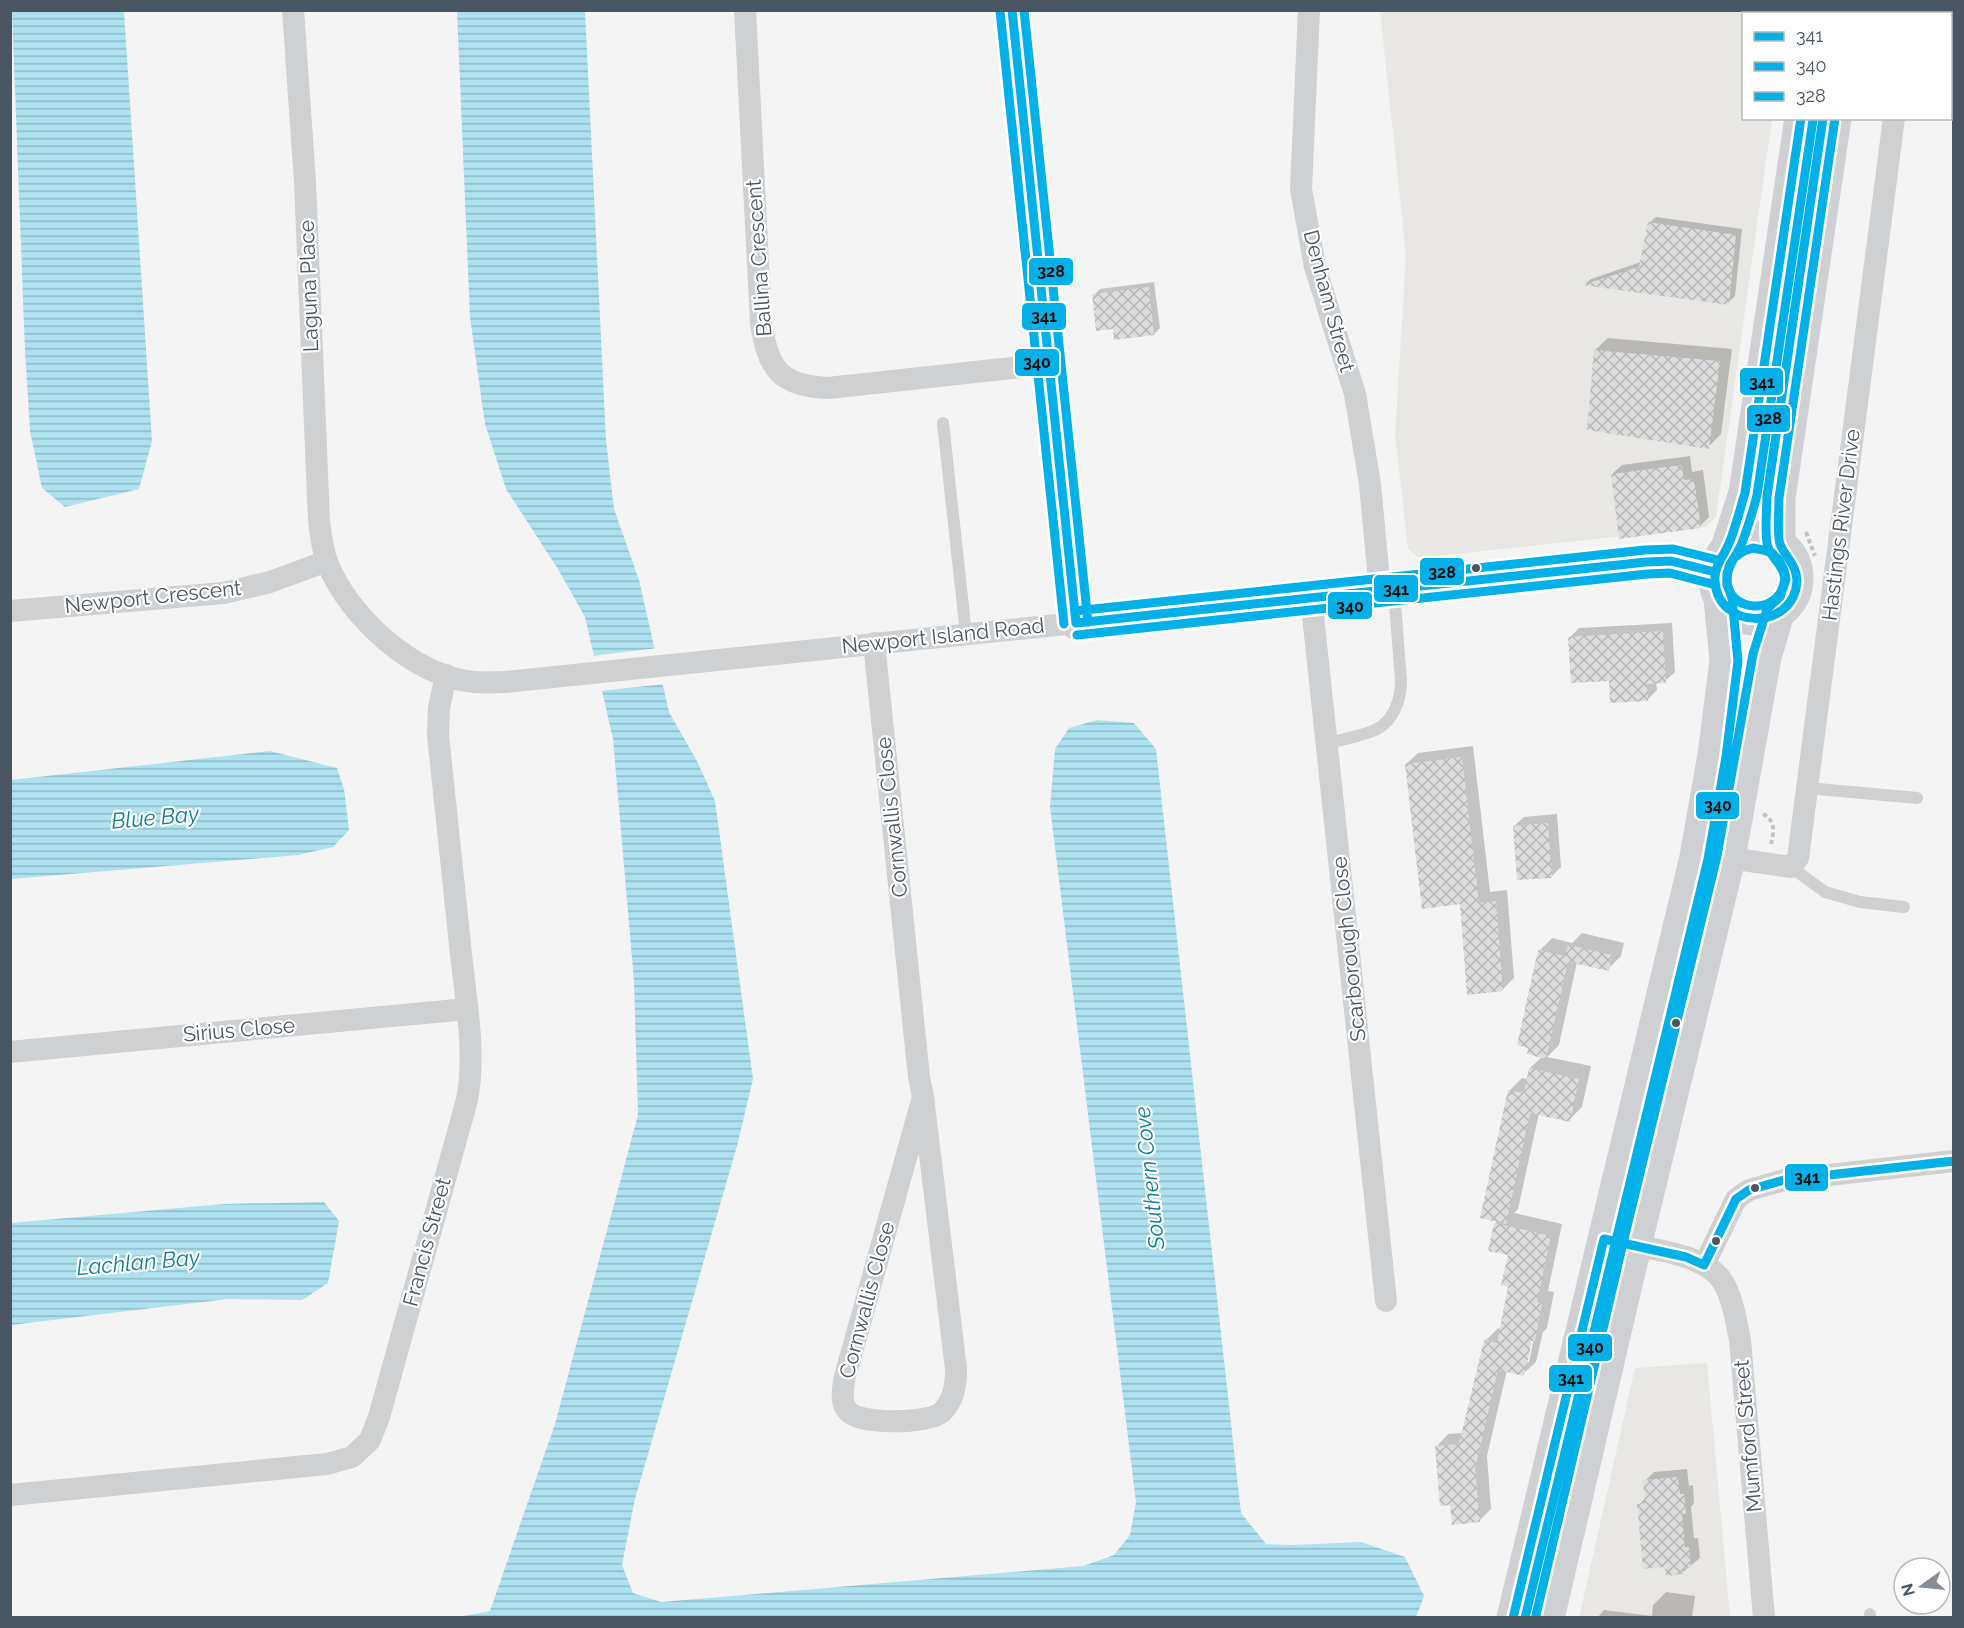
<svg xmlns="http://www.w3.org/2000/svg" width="1964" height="1628" viewBox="0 0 1964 1628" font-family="Raleway,sans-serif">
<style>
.commercial{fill:#e8e7e3}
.water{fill:url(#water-rules)}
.pier{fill:#f4f4f4}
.shadow{fill:#0003;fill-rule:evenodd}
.building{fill:url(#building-cross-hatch)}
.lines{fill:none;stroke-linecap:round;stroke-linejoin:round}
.path{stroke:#bcc7c4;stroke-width:4;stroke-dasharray:4.5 3;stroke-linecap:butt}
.lane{stroke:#ced0d2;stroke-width:12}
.street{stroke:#ced0d2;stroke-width:22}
.secondary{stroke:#ced0d4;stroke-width:33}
.bus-1-casing{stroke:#fff;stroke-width:14}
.bus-2-casing{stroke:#fff;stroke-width:14}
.bus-3-casing{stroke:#fff;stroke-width:14}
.bus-1{stroke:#04b0e8;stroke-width:9}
.bus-2{stroke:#04b0e8;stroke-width:9}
.bus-3{stroke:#04b0e8;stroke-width:9}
.bus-dot{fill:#4a5661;stroke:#fff;stroke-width:2}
.labels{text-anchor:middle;stroke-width:4.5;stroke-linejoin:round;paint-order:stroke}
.street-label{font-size:21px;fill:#4a5661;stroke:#fff}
.water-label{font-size:22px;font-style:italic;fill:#0c7c9b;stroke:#fff}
.line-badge{stroke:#fff;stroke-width:2}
.pale-badge-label{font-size:16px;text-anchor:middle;font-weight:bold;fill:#111}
</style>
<defs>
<pattern id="water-rules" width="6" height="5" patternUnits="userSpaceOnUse" patternTransform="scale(1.5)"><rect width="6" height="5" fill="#aee2f0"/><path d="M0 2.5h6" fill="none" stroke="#90bac6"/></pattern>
<pattern id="building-cross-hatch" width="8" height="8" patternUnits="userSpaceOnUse" patternTransform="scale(1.5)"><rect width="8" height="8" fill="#ddddde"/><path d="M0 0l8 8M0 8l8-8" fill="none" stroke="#b5b6b7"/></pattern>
</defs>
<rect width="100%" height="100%" fill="#f4f4f4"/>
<path class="commercial" d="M1380 11H1787L1786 13 1744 14V118L1772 119 1716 517 1706 527 1419 558 1408 549 1395 435 1406 255Z
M1707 1363 1730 1617 1579 1618 1635 1368Z"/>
<path class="water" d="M12 11H124L152 441 139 489 65 507 42 488 30 431 25 351Z
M457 11H585L606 440 614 509 639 580 669 712 698 763 715 801 753 1079 737 1146 635 1499 622 1565 633 1593 661 1602 1083 1566 1114 1555 1130 1535 1136 1502 1050 807 1055 749 1069 728 1097 720 1134 723 1156 749 1241 1513 1266 1544 1293 1545 1361 1542 1405 1557 1424 1596 1416 1617H458L490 1611 555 1424 638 1115 634 981 613 739 585 617 558 569 506 489 485 424 470 317Z
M270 751 337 768 344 789 349 830 333 847 298 855 11 879V780Z
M324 1202 339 1221 328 1283 302 1300 228 1299 11 1325V1223L224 1204Z"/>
<path class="pier" d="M658 648 665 684 599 691 591 656Z"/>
<path class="shadow" d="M1656 217 1742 229 1735 296 1728 303 1585 284 1591 279 1641 262 1649 223Z
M1154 282 1160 328 1154 334 1114 328 1094 295 1100 289Z
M1608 338 1732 349 1721 434 1708 447 1595 350Z
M1690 456 1692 472 1703 470 1709 517 1700 526 1612 474 1622 465Z
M1672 623 1675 672 1665 681 1656 682 1657 690 1648 699 1610 679 1570 637 1579 628Z
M1473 746 1490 892 1507 890 1514 978 1502 990 1462 903 1406 764 1418 753Z
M1557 814 1561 867 1552 876 1514 826 1524 817Z
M1582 933 1624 943 1621 956 1608 969 1577 962 1559 1045 1547 1057 1591 1066 1582 1107 1569 1120 1539 1113 1518 1209 1514 1213 1562 1224 1548 1291 1554 1292 1547 1328 1543 1332 1536 1362 1523 1374 1507 1370 1487 1456 1491 1509 1479 1521 1452 1504 1436 1447 1448 1434 1463 1433 1486 1340 1498 1328 1501 1329 1509 1286 1510 1254 1495 1224 1498 1220 1509 1091 1522 1078 1528 1079 1530 1068 1543 1056 1539 951 1552 938 1572 943ZM1532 1333 1535 1334 1529 1362H1526Z
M1687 1469 1689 1486 1693 1485 1694 1503 1691 1507 1694 1538H1698L1700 1558 1682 1573 1666 1565 1639 1505 1646 1497 1645 1481 1654 1472Z
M1666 1592 1695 1596 1692 1618H1597L1604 1610 1652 1616 1653 1605Z"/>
<path class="building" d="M1648 222 1736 235 1729 305 1582 285 1639 267Z
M1149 287 1154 335 1114 340 1113 329 1096 331 1092 294Z
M1594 350 1720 361 1709 449 1587 430Z
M1682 465 1684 480 1694 479 1701 528 1619 539 1611 474Z
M1663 631 1666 683 1647 684 1648 701 1610 703 1609 681 1571 683 1568 637Z
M1462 757 1479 903 1496 901 1503 991 1467 995 1460 904 1422 909 1405 764Z
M1548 823 1552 878 1517 880 1513 826Z
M1568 945 1612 955 1609 971 1568 962 1546 1059 1527 1054 1528 1048 1517 1045 1538 950 1565 956Z
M1529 1068 1579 1079 1570 1122 1530 1113 1506 1224 1480 1218 1508 1090 1524 1093Z
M1494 1223 1551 1236 1537 1302 1542 1304 1535 1341H1532L1524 1376 1498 1370 1475 1469 1480 1522 1452 1525 1450 1505 1440 1506 1435 1446 1459 1444 1484 1340 1497 1343 1508 1287 1501 1285 1508 1255 1488 1251Z
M1678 1477 1680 1494H1684L1686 1514H1682L1685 1547H1689L1691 1568 1683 1569V1574L1666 1576 1665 1567 1643 1569 1637 1504 1645 1503 1643 1480Z"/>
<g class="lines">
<path class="path" d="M1806 532 1815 556
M1763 814C1776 821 1774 832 1771 844"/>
<path class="lane" d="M943 423 966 634
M1327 744C1341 739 1364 736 1377 729 1394 720 1401 699 1401 681L1394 590
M1807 788 1917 798
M1791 867 1825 892 1860 902 1904 907
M1870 1614V1618"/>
<path class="street" d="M293 10 305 182 319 521C321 535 322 549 327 562 348 616 414 677 474 682 484 683 495 682 506 682L1076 623
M745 10 761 323C768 369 780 386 828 388L1049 364
M1309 10 1301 189 1315 267 1355 394 1370 484 1380 591
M1907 14 1908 10
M1311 597 1386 1301
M10 611 224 593 270 582 327 561
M874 643 919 1077 923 1097
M1729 858 1791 867 1798 858 1894 118
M10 1052 467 1009
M923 1097 956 1369C956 1385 954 1400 942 1412 929 1424 859 1425 848 1411 840 1403 843 1390 844 1380Z
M1621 1243C1651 1249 1706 1254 1723 1282 1733 1299 1736 1321 1740 1340L1764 1618
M1704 1265 1736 1199 1749 1190 1784 1180 1954 1161
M10 1495 327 1464 352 1457 370 1440 379 1417 467 1100C476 1052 466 1002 461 954 453 881 446 808 438 735L439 708 446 675"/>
<path class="secondary" d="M1012 10 1076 623 1646 562 1671 561 1715 572
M1817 14V10
M1851 14 1852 10
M1715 578a41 41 0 1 1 82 0a41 41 0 1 1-82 0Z
M1779 543V498L1835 118
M1727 548 1745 493 1801 118
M1513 1618 1696 857 1714 755 1726 661 1720 599
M1548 1618 1635 1246 1729 858 1765 657 1778 613"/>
<defs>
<path id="bus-1" d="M1012 10 1076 623
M1801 118 1745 493C1740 509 1736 526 1730 541 1725 555 1714 565 1715 580 1716 630 1794 632 1797 581 1797 565 1785 557 1780 544 1777 537 1779 508 1779 498L1835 118
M1076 623 1646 562 1671 561 1715 572
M1704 1265 1736 1199 1749 1190 1784 1180 1954 1161
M1513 1618 1604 1239 1686 1257 1704 1265"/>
<path id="bus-2" d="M1000 11 1064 624
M1077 635 1647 574 1670 573 1712 584
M1525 1618 1708 859 1726 757 1738 661 1732 598 1727 584V574L1730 564 1735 557 1744 551 1753 548 1763 550 1772 553 1779 560 1784 570 1786 579 1780 597 1767 609 1753 654 1717 856 1623 1243 1536 1615"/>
<path id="bus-3" d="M1024 10 1088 622
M1813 120 1757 495C1753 511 1748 527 1742 543 1737 555 1726 567 1727 581 1729 613 1778 615 1784 583 1787 567 1772 560 1768 547 1764 537 1767 508 1767 496L1823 118
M1075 611 1645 550 1673 549 1718 560"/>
</defs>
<use href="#bus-1" class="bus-1-casing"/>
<use href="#bus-2" class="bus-2-casing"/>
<use href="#bus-3" class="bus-3-casing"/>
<use href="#bus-1" class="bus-1"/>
<use href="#bus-2" class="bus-2"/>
<use href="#bus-3" class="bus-3"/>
</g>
<g class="bus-dot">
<circle cx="1476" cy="568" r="5"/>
<circle cx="1676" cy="1023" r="5"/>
<circle cx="1755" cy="1188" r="5"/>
<circle cx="1716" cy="1241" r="5"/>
</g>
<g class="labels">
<g class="street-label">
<text transform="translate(759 258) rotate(-94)" y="7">Ballina Crescent</text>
<text transform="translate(309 286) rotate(-92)" y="7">Laguna Place</text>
<text transform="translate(1329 301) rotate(75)" y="7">Denham Street</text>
<text transform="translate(1841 525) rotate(-83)" y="7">Hastings River Drive</text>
<text transform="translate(153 597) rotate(-6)" y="7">Newport Crescent</text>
<text transform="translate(943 636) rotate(-6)" y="7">Newport Island Road</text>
<text transform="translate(892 817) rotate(-96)" y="7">Cornwallis Close</text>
<text transform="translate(1349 949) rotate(-96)" y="7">Scarborough Close</text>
<text transform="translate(239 1030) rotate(-5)" y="7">Sirius Close</text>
<text transform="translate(427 1242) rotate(-75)" y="7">Francis Street</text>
<text transform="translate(867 1300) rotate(-75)" y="7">Cornwallis Close</text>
<text transform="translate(1748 1436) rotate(-95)" y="7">Mumford Street</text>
</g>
<g class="water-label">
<text transform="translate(155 817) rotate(-5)" y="8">Blue Bay</text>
<text transform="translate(1149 1178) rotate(-96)" y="8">Southern Cove</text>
<text transform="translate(138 1262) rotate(-5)" y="8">Lachlan Bay</text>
</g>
</g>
<g class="line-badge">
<rect x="1028" y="257" width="46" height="29" rx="6" fill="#04b0e8"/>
<rect x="1021" y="302" width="46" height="29" rx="6" fill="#04b0e8"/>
<rect x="1014" y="348" width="46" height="29" rx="6" fill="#04b0e8"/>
<rect x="1739" y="367" width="45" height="29" rx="6" fill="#04b0e8"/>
<rect x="1746" y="404" width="45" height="29" rx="6" fill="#04b0e8"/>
<rect x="1419" y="557" width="46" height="29" rx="6" fill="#04b0e8"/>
<rect x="1373" y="574" width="46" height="29" rx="6" fill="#04b0e8"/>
<rect x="1327" y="591" width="46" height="29" rx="6" fill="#04b0e8"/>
<rect x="1695" y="791" width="45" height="29" rx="6" fill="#04b0e8"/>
<rect x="1784" y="1163" width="45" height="29" rx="6" fill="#04b0e8"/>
<rect x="1567" y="1333" width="46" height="29" rx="6" fill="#04b0e8"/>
<rect x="1548" y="1364" width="45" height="29" rx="6" fill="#04b0e8"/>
</g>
<g class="pale-badge-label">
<text x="1051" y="277">328</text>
<text x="1044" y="322">341</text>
<text x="1037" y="368">340</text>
<text x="1762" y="388">341</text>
<text x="1768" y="424">328</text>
<text x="1442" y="578">328</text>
<text x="1396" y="595">341</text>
<text x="1350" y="612">340</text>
<text x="1718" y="811">340</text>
<text x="1807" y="1183">341</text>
<text x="1590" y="1353">340</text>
<text x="1571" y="1384">341</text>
</g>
<rect width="1964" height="1628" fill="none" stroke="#4a5661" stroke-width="24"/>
<rect x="1742" y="12" width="210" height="108" fill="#ffffff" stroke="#b7bbc0" stroke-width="1.5"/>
<rect x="1754" y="32" width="30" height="9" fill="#04b0e8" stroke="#b7bbc0" stroke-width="1.5"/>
<text x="1796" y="42" font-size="18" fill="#4a5661">341</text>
<rect x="1754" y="62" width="30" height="9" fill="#04b0e8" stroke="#b7bbc0" stroke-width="1.5"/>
<text x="1796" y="72" font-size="18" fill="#4a5661">340</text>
<rect x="1754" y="92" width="30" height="9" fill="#04b0e8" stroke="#b7bbc0" stroke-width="1.5"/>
<text x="1796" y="102" font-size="18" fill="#4a5661">328</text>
<g transform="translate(1922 1586) rotate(255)"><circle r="28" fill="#ffffff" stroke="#b7bbc0" stroke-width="1.5"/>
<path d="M0-4.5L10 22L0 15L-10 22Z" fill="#868d94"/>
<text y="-9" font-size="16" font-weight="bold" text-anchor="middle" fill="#4a5661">N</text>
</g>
</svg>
